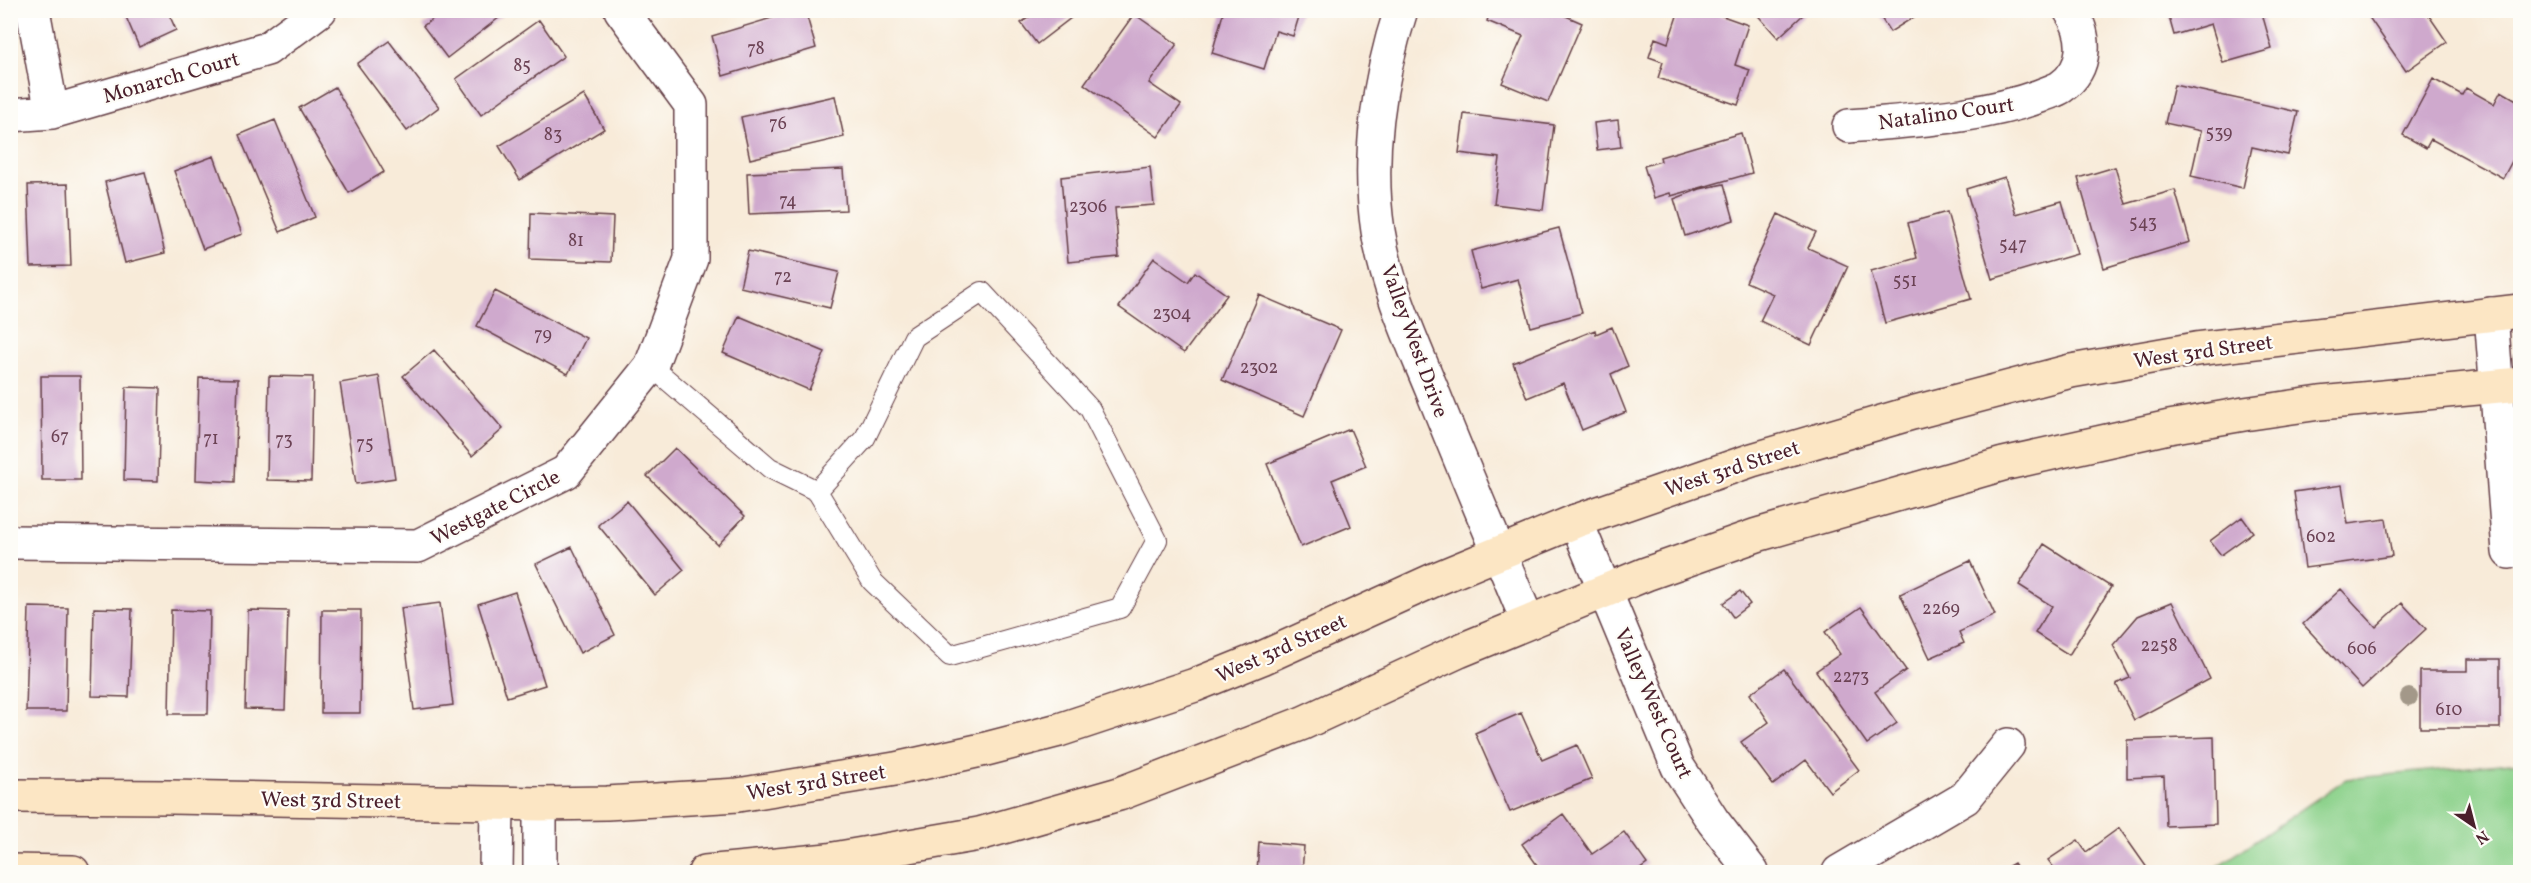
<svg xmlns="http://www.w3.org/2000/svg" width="2531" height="883" viewBox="0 0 2531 883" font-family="Vollkorn,serif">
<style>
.green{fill:#8dd28c;stroke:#6c785c;stroke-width:1.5}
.building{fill:#cfa9cd}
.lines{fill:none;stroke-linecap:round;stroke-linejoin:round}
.lane-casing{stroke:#643e45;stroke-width:22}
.street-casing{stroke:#643e45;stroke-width:36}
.secondary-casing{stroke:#643e45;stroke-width:36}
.lane{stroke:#fff;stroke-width:20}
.street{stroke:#fff;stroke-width:33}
.secondary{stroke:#fce6c4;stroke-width:33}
.tree{fill:#a39889}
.labels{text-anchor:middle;stroke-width:4.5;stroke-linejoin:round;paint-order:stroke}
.number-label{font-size:18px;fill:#6b4254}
.street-label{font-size:21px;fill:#4a1f2b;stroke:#fdfcf7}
</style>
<rect width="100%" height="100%" fill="#fdfcf7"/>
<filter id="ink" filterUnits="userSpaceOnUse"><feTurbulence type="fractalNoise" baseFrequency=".0167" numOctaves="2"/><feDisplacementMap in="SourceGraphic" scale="12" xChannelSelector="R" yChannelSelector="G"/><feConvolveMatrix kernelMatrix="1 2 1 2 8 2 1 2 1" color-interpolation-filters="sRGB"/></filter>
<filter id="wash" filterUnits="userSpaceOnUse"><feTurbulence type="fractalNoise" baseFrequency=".008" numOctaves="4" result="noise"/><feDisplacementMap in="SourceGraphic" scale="24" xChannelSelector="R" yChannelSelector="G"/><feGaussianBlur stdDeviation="1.35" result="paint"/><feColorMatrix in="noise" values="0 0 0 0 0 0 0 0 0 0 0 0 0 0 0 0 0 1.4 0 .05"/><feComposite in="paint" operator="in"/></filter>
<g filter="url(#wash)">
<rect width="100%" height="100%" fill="#f8ebd9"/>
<path class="green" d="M2520 762V872H2210L2346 779Z"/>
<g id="blocks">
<path class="building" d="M123 10H167L176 30 139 47Z
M445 10H509L447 58 423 26Z
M798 10H805L816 48 723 76 712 36Z
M1039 10H1073L1076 14 1037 44 1021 23Z
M1224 10H1301L1293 36 1276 31 1264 69 1212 53Z
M1491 10H1552L1582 23 1548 102 1502 83 1523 36 1487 21Z
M1679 10H1706L1748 25 1735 65 1750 70 1738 105 1658 78 1663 62 1649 57 1655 38 1668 43Z
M1753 10H1801L1804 14 1778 38Z
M1876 10H1921L1922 12 1890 32Z
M2167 10H2261L2272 49 2223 63 2211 24 2174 35Z
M2364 10H2425L2447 42 2406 71Z
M1134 14 1177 44 1149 83 1181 105 1158 137 1084 84Z
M539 20 564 56 481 115 456 79Z
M389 41 439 107 407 131 357 64Z
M2433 79 2462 95 2466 88 2494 104 2501 91 2520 102V146L2503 178 2431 139 2426 148 2403 135Z
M2174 85 2298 112 2288 155 2252 147 2243 188 2191 176 2201 131 2165 123Z
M335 87 384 172 349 193 299 108Z
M584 95 604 129 520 180 499 146Z
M835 96 844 137 750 159 741 117Z
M1464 114 1554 125 1543 210 1494 204 1500 158 1459 153Z
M275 120 315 217 280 232 239 135Z
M1618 120 1621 147 1597 150 1594 123Z
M1741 133 1752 173 1671 196 1670 193 1654 198 1644 166 1661 161 1660 157Z
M214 156 242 234 203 249 174 171Z
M1150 167 1154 205 1115 208 1119 257 1068 262 1061 177Z
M2115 167 2126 204 2175 190 2190 242 2104 268 2078 178Z
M843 169 846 210 749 214 747 173Z
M145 172 165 253 125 263 105 182Z
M2005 177 2016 214 2062 201 2077 254 1992 279 1966 189Z
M68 184 71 266 31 267 28 185Z
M1724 184 1734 220 1685 236 1674 199 1700 189Z
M1947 212 1971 299 1885 323 1871 271 1917 258 1908 223Z
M531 213 613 217 611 262 530 259Z
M1778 214 1816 232 1808 248 1848 266 1811 345 1760 321 1773 294 1746 282Z
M1559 228 1582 313 1531 327 1518 279 1481 289 1471 251Z
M748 251 839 272 830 308 740 287Z
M1154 258 1188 282 1195 272 1227 295 1184 353 1119 307Z
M495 291 586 338 568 374 477 326Z
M1259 295 1341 330 1304 416 1222 380Z
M739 316 825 352 809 390 723 353Z
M1612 327 1628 366 1611 374 1626 412 1582 430 1563 383 1527 398 1513 363 1595 330 1596 334Z
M434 350 503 429 472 456 403 376Z
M41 376H80L81 480H42Z
M269 376 313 377 311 481 267 480Z
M379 376 395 478 356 484 340 383Z
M199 378 238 379 235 482 196 480Z
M126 387 160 388 158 481 124 480Z
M1350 429 1366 466 1332 480 1351 526 1301 547 1267 464Z
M675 448 745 516 718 545 647 476Z
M2342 485 2348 524 2386 519 2392 556 2305 568 2294 492Z
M627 501 684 570 655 595 598 525Z
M2242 517 2253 532 2221 555 2210 541Z
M2044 544 2111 587 2069 655 2035 633 2052 606 2019 585Z
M572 547 615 635 580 653 536 564Z
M1970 561 1995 615 1959 632 1964 643 1930 658 1900 594Z
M2341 589 2376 627 2402 603 2426 629 2362 688 2303 624Z
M1740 591 1750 604 1733 617 1723 603Z
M515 592 545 685 507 697 478 604Z
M2172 602 2210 679 2134 720 2116 684 2130 678 2113 645 2138 616Z
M440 603 453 705 414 710 401 608Z
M29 607 68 608 66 711H26Z
M1861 607 1906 670 1875 692 1897 723 1867 744 1816 671 1840 654 1825 632Z
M94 608 132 609 129 697 92 696Z
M171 610 210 611 208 714H169Z
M248 610 288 611 285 710 245 709Z
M322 610H361L360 713H321Z
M2467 659H2500V728H2420V671H2467Z
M1784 669 1859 770 1830 792 1806 760 1773 785 1741 742 1769 722 1750 694Z
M1521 713 1542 760 1577 745 1592 779 1510 812 1475 733Z
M2214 737 2216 824 2166 826 2164 776 2127 778V740Z
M1563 814 1592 854 1624 832 1647 864 1636 872H1542L1522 844Z
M2119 828 2150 872H2057L2048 860 2078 840 2086 852Z
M1259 842 1304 846 1302 872H1257Z
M2014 863 2020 872H1998Z
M1178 867 1241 868V872H1177Z"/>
</g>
</g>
<g filter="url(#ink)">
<use href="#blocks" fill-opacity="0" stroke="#643e45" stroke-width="1.5"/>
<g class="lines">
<defs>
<path id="lane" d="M651 366 770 468 817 491 872 581 950 656 1120 608 1157 540 1090 409 982 292 914 337 865 438 817 491"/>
<path id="street" d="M33 10 52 112
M1401 10C1378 80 1367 159 1378 231 1387 287 1411 339 1432 390 1463 468 1496 545 1528 622
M10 115 52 112 267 49 320 10
M1849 126C1912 120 1980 118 2040 96 2046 93 2055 91 2061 87 2088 68 2087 35 2070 10
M2491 314 2509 552
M1576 521 1678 767 1713 821 1752 872
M10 542 418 546 566 472 651 366 691 259V105L621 10
M496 872 497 804
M540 872V804
M1839 872 1965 798 2008 745"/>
<path id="secondary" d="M10 796 170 797 540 804 607 803 738 795 895 769 986 749 1059 730 1195 685 1262 658 1436 579 1576 521 1752 460 1912 413 2071 371 2196 349 2520 311
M10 871 73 872
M705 872 828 860 979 834 1119 794 1303 723 1459 651 1646 574 1757 535 2003 464 2169 427 2244 414 2320 403 2520 384"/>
</defs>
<use href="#lane" class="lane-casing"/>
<use href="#street" class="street-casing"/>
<use href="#secondary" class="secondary-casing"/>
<use href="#lane" class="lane"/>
<use href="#street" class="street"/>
<use href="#secondary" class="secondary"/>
</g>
<circle class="tree" cx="2409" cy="697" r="9"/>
</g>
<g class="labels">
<g class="number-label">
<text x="756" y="54">78</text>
<text x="522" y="71">85</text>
<text x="778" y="129">76</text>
<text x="2219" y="138">539</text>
<text x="553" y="140">83</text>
<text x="788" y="206">74</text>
<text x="1088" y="212">2306</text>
<text x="2143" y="228">543</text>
<text x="576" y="246">81</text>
<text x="2013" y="250">547</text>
<text x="783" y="282">72</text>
<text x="1905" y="286">551</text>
<text x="1172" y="319">2304</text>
<text x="543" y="340">79</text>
<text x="1259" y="373">2302</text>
<text x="60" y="442">67</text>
<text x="211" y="444">71</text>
<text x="284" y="445">73</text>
<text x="365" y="449">75</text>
<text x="2321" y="542">602</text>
<text x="1941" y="614">2269</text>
<text x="2159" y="651">2258</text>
<text x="2362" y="654">606</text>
<text x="1851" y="682">2273</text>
<text x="2449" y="715">610</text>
</g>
<g class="street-label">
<text transform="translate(171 77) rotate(-16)" y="7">Monarch Court</text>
<text transform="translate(1946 113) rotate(-8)" y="7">Natalino Court</text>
<text transform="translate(1415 341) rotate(70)" y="7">Valley West Drive</text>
<text transform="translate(2203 351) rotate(-8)" y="7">West 3rd Street</text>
<text transform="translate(1732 468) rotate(-18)" y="7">West 3rd Street</text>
<text transform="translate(495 507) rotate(-27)" y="7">Westgate Circle</text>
<text transform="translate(1281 648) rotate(-24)" y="7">West 3rd Street</text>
<text transform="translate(1654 703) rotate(66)" y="7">Valley West Court</text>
<text transform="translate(816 782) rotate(-9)" y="7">West 3rd Street</text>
<text transform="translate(331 800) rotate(1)" y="7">West 3rd Street</text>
</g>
</g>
<rect width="2531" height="883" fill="none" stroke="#fdfcf7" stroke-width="36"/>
<g transform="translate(2474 826) rotate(145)" stroke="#fdfcf7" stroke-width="4.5" paint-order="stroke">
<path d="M0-4.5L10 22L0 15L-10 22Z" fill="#4a1f2b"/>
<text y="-9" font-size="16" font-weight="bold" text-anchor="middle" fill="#4a1f2b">N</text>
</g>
</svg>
